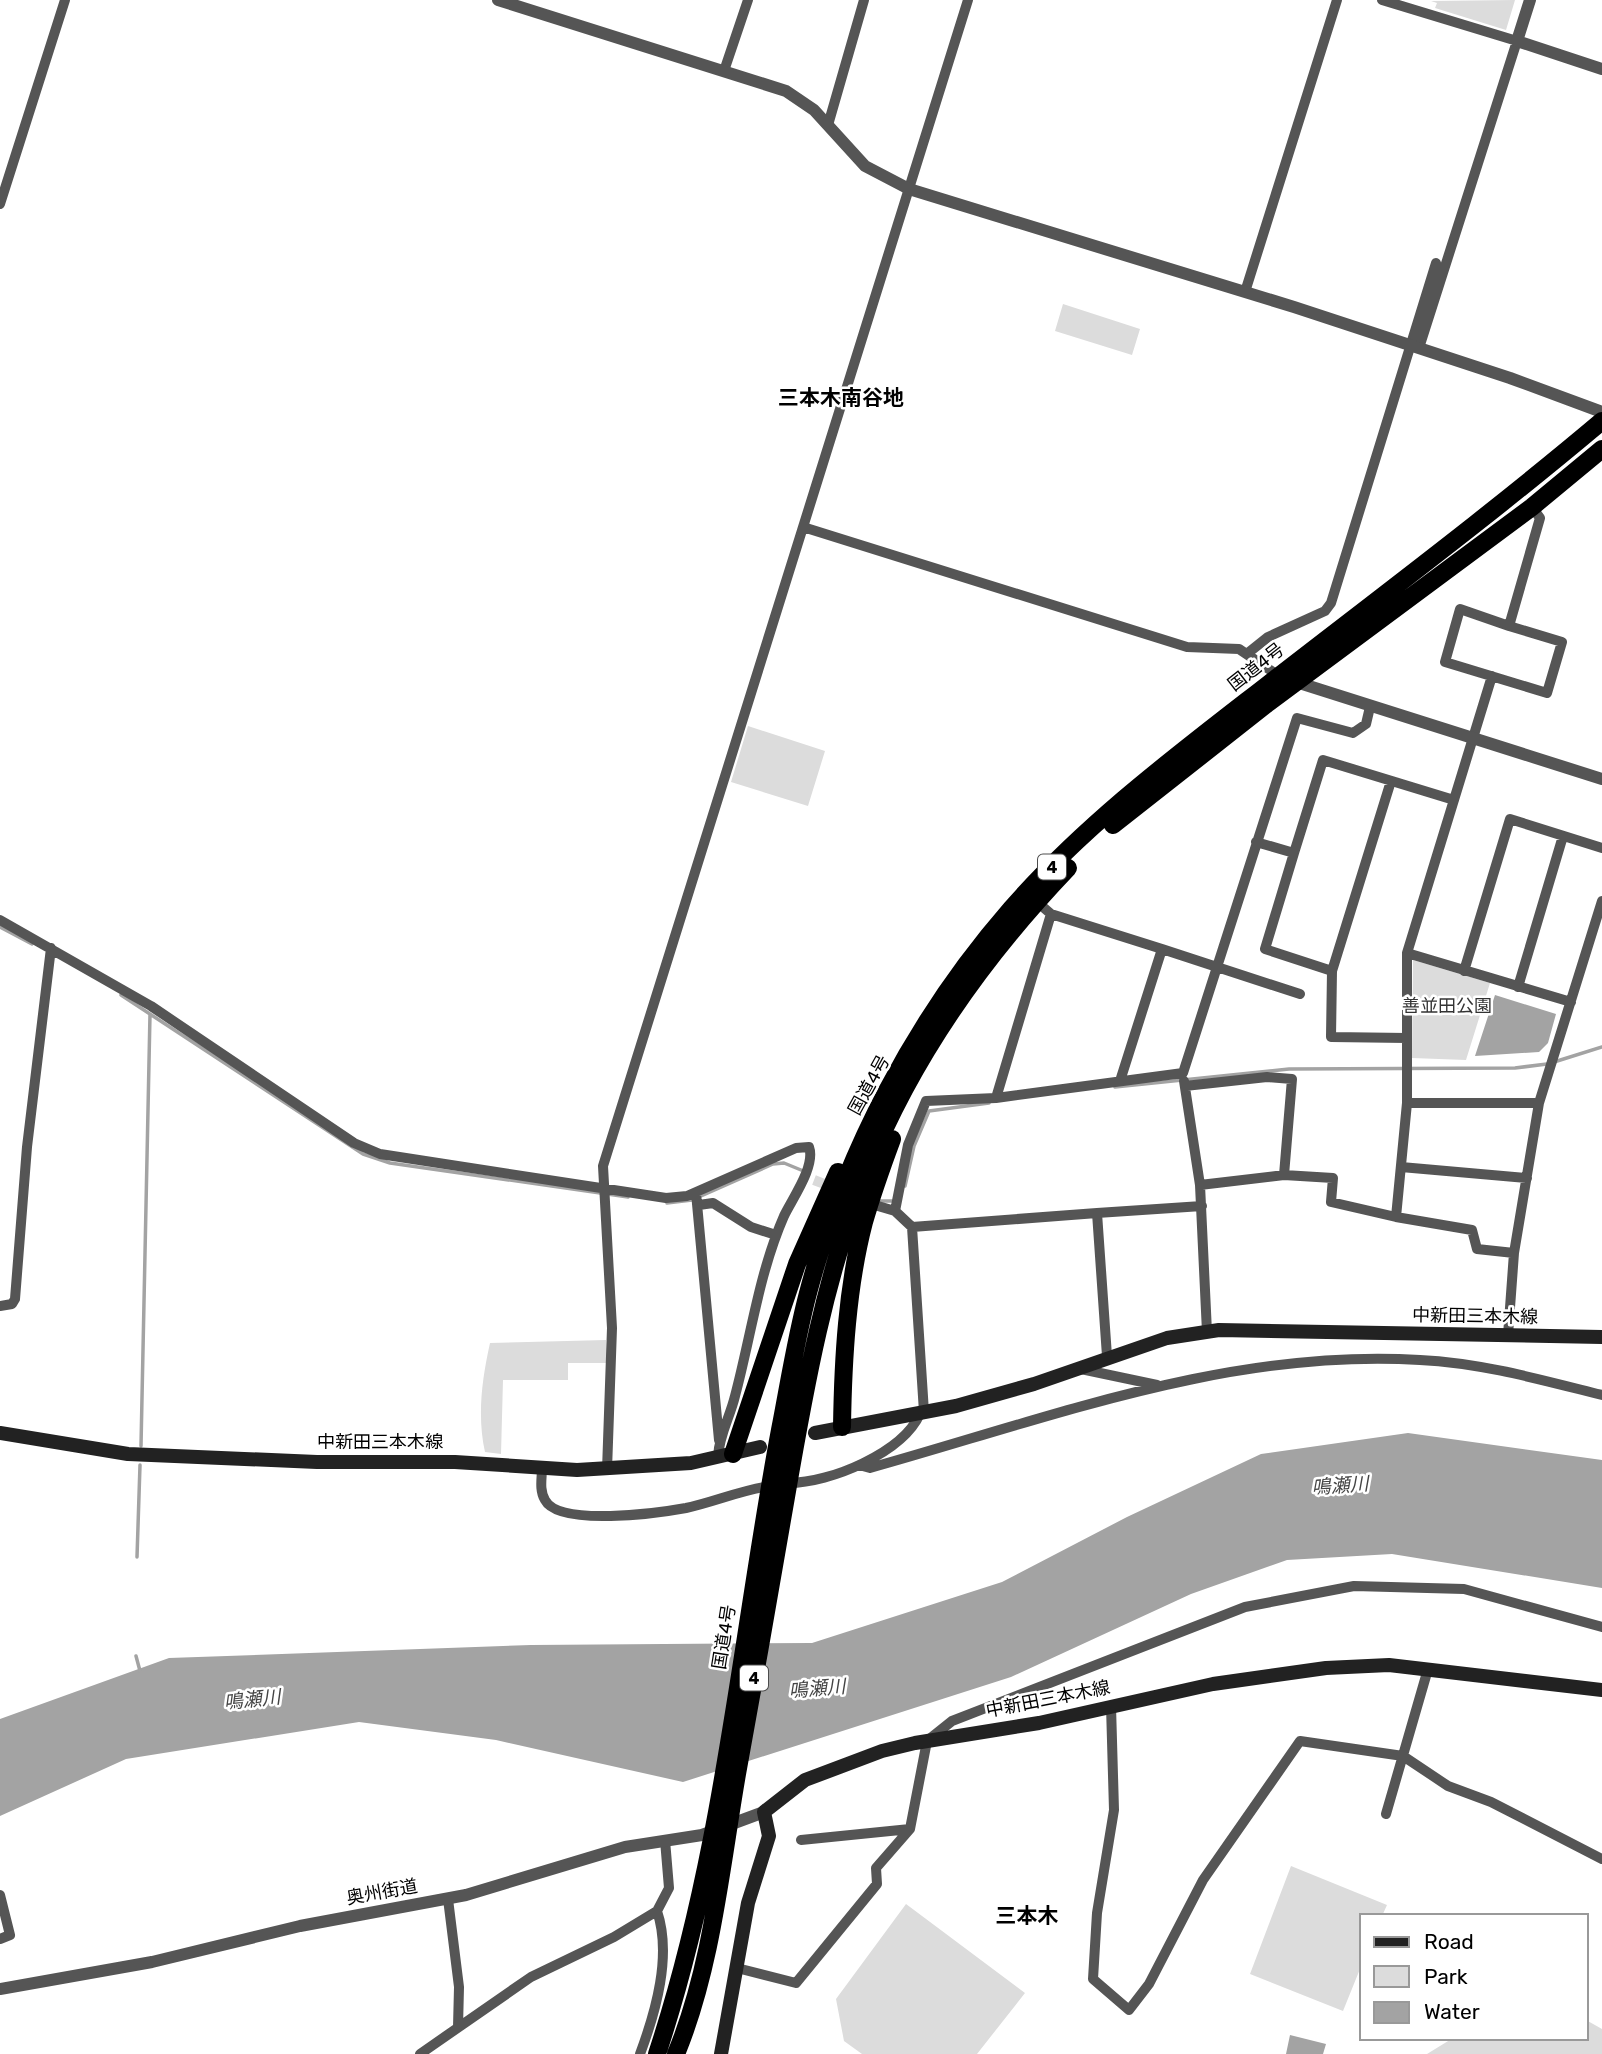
<svg xmlns="http://www.w3.org/2000/svg" width="1602" height="2054" viewBox="0 0 1602 2054" font-family="Rubik,'Noto Sans JP',sans-serif">
<style>
.green{fill:#dcdcdc}
.water{fill:#a3a3a3}
.lines{fill:none;stroke-linecap:round;stroke-linejoin:round}
.stream{stroke:#a3a3a3;stroke-width:3.5}
.minor-tunnel{stroke:#d9d9d9;stroke-width:10;stroke-dasharray:10 5;stroke-linecap:butt}
.minor{stroke:#555;stroke-width:10}
.tertiary{stroke:#555;stroke-width:12}
.secondary{stroke:#222;stroke-width:14}
.trunk{stroke:#000;stroke-width:18}
.labels{text-anchor:middle;stroke-width:5;stroke-linejoin:round;paint-order:stroke}
.shield{fill:#fff;stroke:#4c4c4c;stroke-width:2}
.shield-label{font-size:16px;font-weight:bold;fill:#000}
.street-label{font-size:18px;fill:#000;stroke:#fff}
.park-label{font-size:18px;fill:#333;stroke:#fff}
.water-label{font-size:19px;font-style:italic;fill:#444;stroke:#fff}
.quarter-label{font-size:21px;font-weight:bold;fill:#000;stroke:#fff}
</style>
<rect width="100%" height="100%" fill="#fff"/>
<path class="green" d="M1515 0 1506 30 1435 8 1437 3 1431 1Z
M1063 304 1140 329 1132 355 1055 331Z
M748 726 825 751 808 806 731 782Z
M1413 960 1490 983 1466 1060 1412 1058Z
M606 1340 607 1363H568V1380H503L501 1454 485 1452C477 1416 482 1379 490 1343Z
M1291 1866 1387 1905 1382 1916H1362V1964L1343 2011 1250 1974Z
M906 1904 1025 1993 977 2054H862L844 2041 836 1999Z
M1586 2020 1602 2029V2054H1427L1453 2038H1586Z"/>
<path class="water" d="M1495 995 1556 1014 1548 1043 1539 1052 1475 1056Z
M1408 1433 1602 1460V1588L1392 1554 1287 1560 1191 1594 1011 1677 683 1782 496 1740 359 1722 126 1759 0 1816V1719L169 1658 531 1645 812 1643 1002 1582 1127 1517 1261 1454Z
M1290 2035 1326 2044 1323 2054H1286Z"/>
<g class="lines">
<path class="stream" d="M0 927 32 944
M121 995 363 1154 390 1163 628 1197
M1554 1062 1602 1047
M1115 1087 1289 1069 1515 1068 1547 1064
M905 1186 914 1146 929 1111 989 1103
M880 1201H892
M667 1203 692 1200 773 1164 784 1163 801 1170
M141 1446 150 1014
M137 1557 140 1465
M136 1656 140 1671"/>
<path class="minor-tunnel" d="M814 1180 837 1189"/>
<path class="minor" d="M1382 0 1517 41 1419 348
M724 71 748 0
M828 125 864 0
M0 204 65 0
M1245 292 1337 0
M803 527 1187 647 1239 649 1279 676
M1509 626 1562 642 1547 693 1445 662 1460 609 1509 626 1540 518 1532 507
M1248 653 1268 637 1325 611 1331 603 1436 263
M1256 842 1294 853 1265 949 1332 971 1331 1037 1407 1038
M1294 853 1323 760 1454 800
M1036 901 1051 914 1162 949
M0 920 151 1006 354 1143 380 1154 666 1198 687 1196 796 1148 809 1147C816 1166 792 1199 784 1216 759 1273 751 1336 735 1396 730 1417 719 1435 718 1457
M1407 953 1571 1002
M1332 971 1391 781
M1464 971 1510 819 1602 848
M1518 987 1563 836
M1300 994 1217 967 1297 718 1353 733 1366 724 1370 707
M1184 1081 1200 1185 1207 1332
M1185 1086 1267 1077 1292 1079 1284 1175 1333 1178 1331 1202 1396 1217 1407 1103V953L1492 676
M996 1098 1051 914
M1407 1103H1539
M1401 1167 1527 1178
M1200 1185 1284 1175
M696 1193 719 1440
M699 1205 713 1203 751 1227 776 1235
M878 1206 895 1211
M1097 1213 1202 1206
M1396 1217 1472 1230 1477 1249 1514 1253
M912 1227 924 1412
M0 1306 12 1304 15 1299 27 1147 51 948
M1508 1335 1514 1253 1539 1103 1602 901
M1107 1356 1097 1213 912 1227 895 1211 908 1145 926 1101 996 1098 1183 1073 1217 967 1162 949 1120 1081
M1081 1369 1157 1385
M859 1465 870 1468C1049 1418 1231 1348 1420 1360 1482 1363 1542 1380 1602 1395
M542 1468C542 1478 539 1490 545 1500 559 1527 659 1513 686 1508 714 1502 741 1490 770 1486
M607 1470 612 1328 603 1166 968 0
M789 1483C830 1483 902 1453 920 1414
M1111 1706 1114 1810 1097 1913 1093 1979 1129 2010 1149 1984 1203 1880 1300 1741 1403 1756 1448 1786 1491 1802 1602 1859
M1386 1814 1428 1669
M801 1840 910 1829
M0 1895 10 1935 0 1939
M448 1899 459 1987 458 2027
M737 1968 796 1983 877 1884 876 1868 910 1829 927 1741 952 1721 1245 1607 1354 1586 1464 1589 1602 1627
M420 2054 531 1977 614 1937 657 1911 669 1888 665 1840
M640 2054C656 2011 672 1955 657 1911"/>
<path class="tertiary" d="M498 0 786 91 814 110 865 166 909 189 1294 307 1510 378 1602 412
M1530 0 1517 41 1602 69
M1293 681 1602 779
M0 1989 152 1962 300 1926 466 1895 625 1847 702 1835 764 1812"/>
<path class="secondary" d="M0 1433 128 1454 317 1462H455L577 1470 691 1463 760 1447
M815 1433 956 1406 1034 1384 1167 1338 1219 1330 1602 1337
M721 2054 748 1903 769 1836 764 1812 805 1780 882 1751 915 1743 1039 1723 1213 1684 1326 1668 1389 1665 1602 1690"/>
<path class="trunk" d="M1113 825 1268 703 1532 507 1602 449
M842 1427C843 1360 847 1287 864 1222 872 1194 882 1166 892 1139
M733 1454 797 1264 838 1172
M657 2054C724 1852 741 1638 780 1430 789 1384 796 1338 808 1293 845 1153 916 1018 1011 909 1085 824 1177 755 1266 686 1378 599 1493 513 1602 421
M676 2054C712 1967 721 1866 737 1774 754 1682 770 1589 786 1497 805 1386 825 1275 867 1169 912 1057 985 955 1068 868"/>
</g>
<g class="labels">
<g class="shield">
<rect x="1038" y="854.5" width="28" height="25" rx="5"/>
<rect x="740" y="1665.5" width="28" height="25" rx="5"/>
</g>
<g class="shield-label">
<text x="1052" y="873">4</text>
<text x="754" y="1684">4</text>
</g>
<g class="street-label">
<text transform="translate(1256 667) rotate(-38)" y="6">国道4号</text>
<text transform="translate(869 1085) rotate(-61)" y="6">国道4号</text>
<text transform="translate(1475 1316) rotate(1)" y="6">中新田三本木線</text>
<text x="380" y="1448">中新田三本木線</text>
<text transform="translate(724 1637) rotate(-81)" y="6">国道4号</text>
<text transform="translate(1048 1699) rotate(-11)" y="6">中新田三本木線</text>
<text transform="translate(382 1892) rotate(-10)" y="6">奥州街道</text>
</g>
<g class="park-label">
<text x="1447" y="1012">善並田公園</text>
</g>
<g class="water-label">
<text transform="translate(1340 1485) rotate(-4)" y="7">鳴瀬川</text>
<text transform="translate(817 1688) rotate(-5)" y="7">鳴瀬川</text>
<text transform="translate(252 1699) rotate(-6)" y="7">鳴瀬川</text>
</g>
<g class="quarter-label">
<text x="841" y="405">三本木南谷地</text>
<text x="1027" y="1923">三本木</text>
</g>
</g>
<rect x="1360" y="1914" width="228" height="126" fill="#ffffff" stroke="#999999" stroke-width="2"/>
<rect x="1374" y="1937" width="35" height="10" fill="#222222" stroke="#999999" stroke-width="2"/>
<text x="1424" y="1949" font-size="21" fill="#000000">Road</text>
<rect x="1374" y="1966" width="35" height="21" fill="#dcdcdc" stroke="#999999" stroke-width="2"/>
<text x="1424" y="1984" font-size="21" fill="#000000">Park</text>
<rect x="1374" y="2002" width="35" height="21" fill="#a3a3a3" stroke="#999999" stroke-width="2"/>
<text x="1424" y="2019" font-size="21" fill="#000000">Water</text>
</svg>
